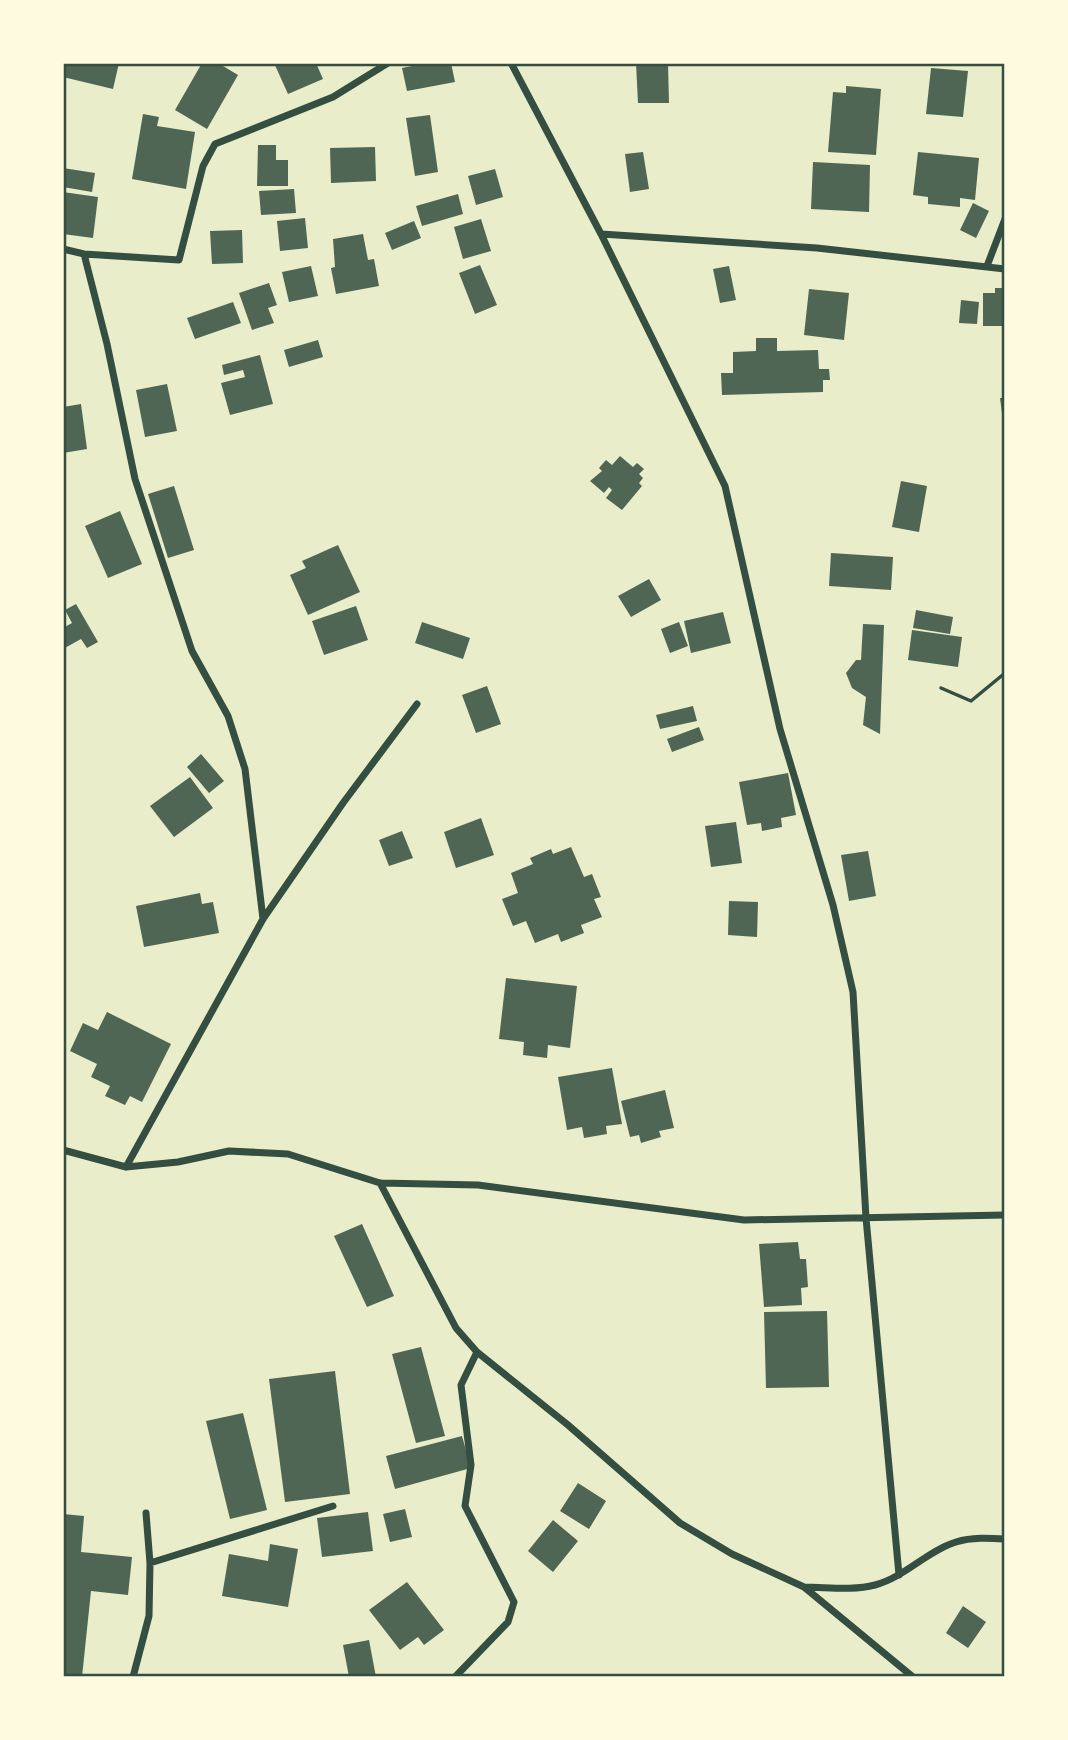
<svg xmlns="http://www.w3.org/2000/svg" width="1068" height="1740" viewBox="0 0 1068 1740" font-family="Mulish,sans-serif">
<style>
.building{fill:#4f6655}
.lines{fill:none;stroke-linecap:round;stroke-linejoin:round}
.path{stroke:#344e41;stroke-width:3.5}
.minor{stroke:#344e41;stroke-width:7}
.neatline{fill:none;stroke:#344e41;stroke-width:2.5}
</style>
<rect width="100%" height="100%" fill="#e9edc9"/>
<path class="building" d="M65 63H119L113 89 63 77Z
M202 63H218L238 75 207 129 175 110Z
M274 63H316L323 79 288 94Z
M427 63H451L455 82 407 91 402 68Z
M636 63H668L669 103H638Z
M931 68 968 71 963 117 926 114Z
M846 86 881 89 876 155 828 152 833 92 846 93Z
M143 114 159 117 157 126 195 132 186 189 132 179Z
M430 115 438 172 415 176 406 118Z
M258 145H276V160H288V186H257Z
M375 147 376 181 331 183 330 148Z
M643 152 649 189 630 192 625 154Z
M918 152 979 158 975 200 960 198V207L928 204V197L913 195Z
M813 162 870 165 869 212 811 209Z
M63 168 95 173 92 192 63 187Z
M495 169 503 197 476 205 468 176Z
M294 189 296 213 261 215 259 191Z
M63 192 98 197 93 238 63 234Z
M458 194 463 214 422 226 416 206Z
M973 203 989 211 976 238 960 230Z
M305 218 308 248 280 251 277 221Z
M481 219 491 251 463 259 454 227Z
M414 221 421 238 392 250 385 233Z
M242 230 243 263 212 264 210 231Z
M363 234 368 260 374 259 379 286 336 294 331 268 335 267 333 239Z
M480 265 497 305 475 314 459 273Z
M311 266 318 296 289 302 282 272Z
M729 266 736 300 720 303 713 269Z
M269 283 277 305 268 308 274 323 252 330 239 293Z
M995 288H1005V326H983V293H995Z
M809 289 849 293 844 340 804 335Z
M961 300 979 302 977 324 959 323Z
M233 302 241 323 195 339 187 318Z
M756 338H777V351L818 350 819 369H829L830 380H823V392L722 395 721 373H733V352L756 351Z
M318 340 323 357 289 367 284 350Z
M260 355 273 404 230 415 221 383 245 377 243 370 224 375 222 365Z
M167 384 177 431 145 437 136 390Z
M1000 398H1005V421H1003Z
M81 404 87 449 63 453V407Z
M620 456 633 467 637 463 644 469 639 474 643 478 639 483 642 486 622 510 606 498 612 490 609 487 604 493 590 481 602 471 599 468 606 460 612 465Z
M901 481 927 486 919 532 892 527Z
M174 486 194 550 168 558 148 494Z
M120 511 142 564 108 578 85 526Z
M338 545 360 592 308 615 290 575 306 568 302 561Z
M831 553 893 557 891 590 829 586Z
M649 579 661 600 631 617 618 596Z
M76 604 98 642 87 648 81 639 63 649V628L72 623 65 610Z
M356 606 368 640 324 655 312 621Z
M916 610 953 617 950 634 913 628Z
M723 612 731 643 691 653 684 621Z
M422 622 470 638 463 659 415 643Z
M679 622 688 646 670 653 661 629Z
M863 624 884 625 880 734 863 725 866 697 852 688 846 673 856 660H861Z
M912 630 962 637 958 667 908 660Z
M487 686 501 724 476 733 462 695Z
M693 706 697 721 660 729 656 715Z
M699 727 704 740 672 752 667 739Z
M201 754 224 781 209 793 187 767Z
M788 773 796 815 781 818 782 827 762 831 761 823 747 825 739 782Z
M190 777 213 808 174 837 150 806Z
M481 818 494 855 456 868 444 832Z
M736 822 742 863 711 867 705 826Z
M402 831 413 858 389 866 379 840Z
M571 847 584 877 592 874 601 897 594 899 602 917 581 925 584 933 561 942 558 934 535 943 526 921 513 926 502 899 518 893 511 873 533 864 530 858 551 849 553 854Z
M868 851 876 896 849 901 841 855Z
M200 893 202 904 213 902 219 933 144 947 136 906Z
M729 901 758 902 757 937 728 935Z
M506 978 577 986 570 1048 548 1045 547 1058 523 1055 524 1042 499 1039Z
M107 1012 171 1044 142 1102 130 1096 125 1105 105 1096 110 1086 91 1077 97 1064 70 1051 83 1023 98 1030Z
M612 1068 622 1124 606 1126 607 1134 584 1138 582 1127 567 1130 558 1077Z
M665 1090 674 1128 659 1131 661 1137 641 1143 639 1135 630 1137 621 1101Z
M362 1224 394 1296 367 1307 334 1236Z
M798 1242 800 1259H806L808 1287 801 1288 802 1305 764 1307 759 1244Z
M827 1311 829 1387 766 1388 764 1312Z
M421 1347 445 1436 416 1443 392 1354Z
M335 1371 350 1494 285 1502 269 1379Z
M243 1413 267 1510 230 1519 206 1421Z
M462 1436 471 1468 395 1489 386 1456Z
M578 1483 606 1501 589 1529 560 1511Z
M405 1509 412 1537 390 1542 383 1514Z
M368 1512 373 1551 322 1557 317 1518Z
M63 1514 84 1516 81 1552 132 1557 128 1595 91 1591 82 1677H63Z
M553 1520 578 1541 553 1572 528 1551Z
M270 1544 298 1549 288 1607 222 1596 229 1554 268 1561Z
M407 1582 444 1630 424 1645 418 1637 400 1650 369 1610Z
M963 1606 986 1622 968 1648 946 1633Z
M369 1640 376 1677H349L343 1645Z"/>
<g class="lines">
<path class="path" d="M941 688 971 701 1005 673"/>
<path class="minor" d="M511 63 601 234 725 486 780 729 833 905 853 992 866 1218 899 1575
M601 234 817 248 1005 269
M63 249 84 254 179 260 203 166 215 144 333 97 388 63
M84 254 107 344 135 479 192 651 228 716 245 769 263 919
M987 266 1005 219
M63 1150 126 1167 178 1162 229 1151 288 1154 380 1183 478 1185 744 1220 1005 1215
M126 1167 263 919 343 803 417 704
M380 1183 456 1328 477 1352 568 1425 680 1523 732 1554 804 1587 913 1677
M150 1563 333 1506
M804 1587C827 1587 852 1591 875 1585 905 1577 927 1551 956 1542 972 1537 989 1538 1005 1539
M133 1677 149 1616 150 1563 146 1513
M455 1677 508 1622 514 1602 465 1506 471 1465 461 1385 477 1352"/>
</g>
<rect width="1068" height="1740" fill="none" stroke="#fefae0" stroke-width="130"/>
<rect x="65" y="65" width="938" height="1610" class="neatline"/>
</svg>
